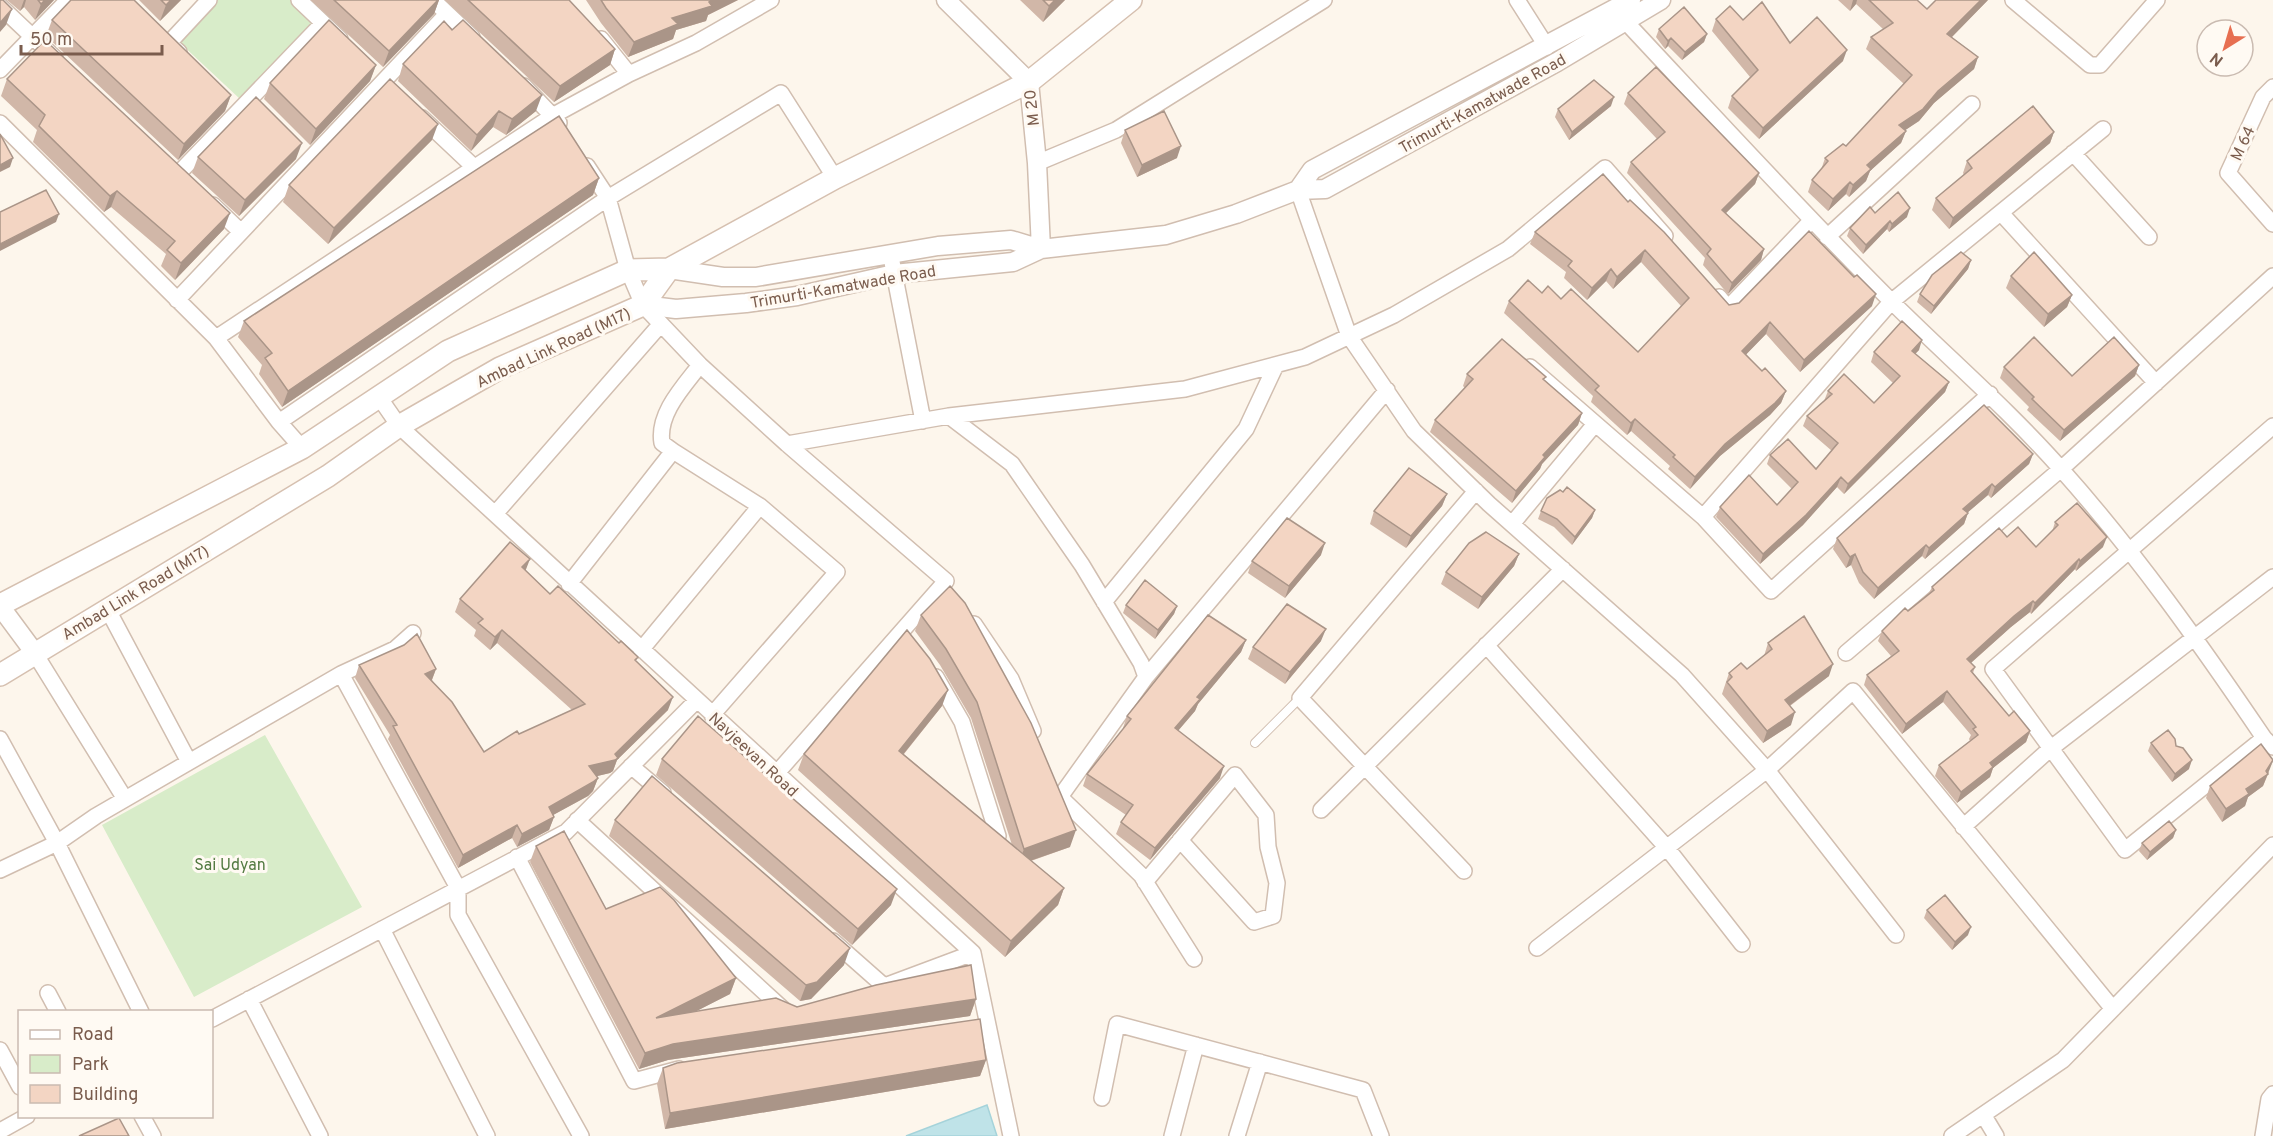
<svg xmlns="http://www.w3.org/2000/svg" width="2273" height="1136" viewBox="0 0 2273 1136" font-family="Overpass,sans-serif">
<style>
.green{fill:#d8ecc9}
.water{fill:#bfe3e8;stroke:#a5d3da;stroke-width:1.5}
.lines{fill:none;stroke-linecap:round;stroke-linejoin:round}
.service-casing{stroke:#d1beb0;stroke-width:10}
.minor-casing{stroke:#d1beb0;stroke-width:18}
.tertiary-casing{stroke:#d1beb0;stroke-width:21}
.secondary-casing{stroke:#d6c0b0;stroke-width:24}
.service{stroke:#fff;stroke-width:8}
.minor{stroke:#fff;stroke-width:15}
.tertiary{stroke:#fff;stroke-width:18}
.secondary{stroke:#fff;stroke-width:21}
.wall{fill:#d1b7a8}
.shaded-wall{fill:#aa9588}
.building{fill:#f3d5c3;stroke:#aa9588;stroke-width:1.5}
.labels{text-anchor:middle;stroke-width:6;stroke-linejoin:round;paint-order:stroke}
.street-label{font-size:16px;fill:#7a5c4d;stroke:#fffaf3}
.park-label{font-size:16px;fill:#537a41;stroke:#fffaf3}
</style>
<rect width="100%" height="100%" fill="#fdf6ec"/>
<path class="green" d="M217 0H293L315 20 240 99 178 41Z
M265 735 362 907 194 997 102 825Z"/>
<path class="water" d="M987 1105 997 1136H906Z"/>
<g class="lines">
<defs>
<path id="service" d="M1255 743 1300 698"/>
<path id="minor" d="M299 0 340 39
M433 0 472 37
M1517 0 1547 47
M2013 0 2090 65H2100L2157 0
M0 6 55 58
M1621 13 1626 22C1713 115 1799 209 1889 299 1946 356 2007 408 2061 469 2136 553 2201 645 2264 738L2273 747
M179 52 169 43 209 0
M0 70 68 0
M629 74 696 43 771 0
M524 86 559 123
M2273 87 2263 97 2228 173 2273 224
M422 118 474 167
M0 123 216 338 554 115 629 74 601 39
M2073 153 2149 237
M1037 163 1116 130 1324 0
M587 166 608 198 628 270 643 305 700 365 787 444
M179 173 323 23
M1298 190 1349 336 1414 431 1489 504 1682 675 1767 770 1896 935
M213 205 241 232
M2001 213 2156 383
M1827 237 1972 104
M892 262 923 421
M1719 297 1728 308 1811 221
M177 300 447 14
M216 338 279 422 302 448
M1530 367 1703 517 1771 591 1990 394
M379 397 399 426 973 953 1011 1136
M949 416 1012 464 1082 565 1141 663 1146 677 1060 797 1141 875 1194 959
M279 422 608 198 781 93 835 178
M673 451 662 443C657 414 683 387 700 365
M495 514 660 325
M1703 517 1891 302 2103 129
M1512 524 1595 424
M569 584 673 451 760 506 837 572 712 715
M1104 602 1246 429 1276 365
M108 610 189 762
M974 624 1011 679 1033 731
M1486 645 1667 848 1742 944
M641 650 760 506
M34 652 125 799
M1846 653 2061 469 2273 276
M341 674 395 649 413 633
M936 677 962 722 998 836
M1146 677 1387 390
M2264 738 2125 850 1993 669 2273 426
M0 739 57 843 141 1012
M631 766 663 793
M776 774 946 581 787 444 949 416 1185 389 1305 357 1394 315 1508 249 1605 168 1665 236
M1321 810 1563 569
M577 820 785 1011
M1963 827 2050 749 2273 577
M517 857 634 1081 679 1069
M0 870 57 843 96 816 341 674 458 888V915L581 1136
M1464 871 1300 698 1476 491
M1145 882 1235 775 1266 815 1268 847 1277 883 1273 916 1254 922 1180 840
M382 929 487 1136
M833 941 884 986
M1537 948 1767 770 1853 691 2113 1009
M882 987 973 953
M48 993 58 1012
M249 999 320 1136
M212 1019 566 832 696 701
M0 1050 20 1087
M1102 1098 1117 1024 1363 1090 1381 1136
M142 1116 153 1136
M1984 1116 1996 1136
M0 1131 27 1116
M1172 1136 1196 1045
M1237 1136 1260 1062
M1952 1136 2063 1060 2273 845
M2263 1136 2269 1099 2273 1094"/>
<path id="tertiary" d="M946 0 1029 82 1037 163 1041 249
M1298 190 1312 170 1631 0
M669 269 723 277H756L938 246 1011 240 1041 249
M643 305 676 309 746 303 797 296 894 274 1013 262 1041 249 1166 235 1236 214 1298 190 1325 189 1557 62 1661 0
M0 606 34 652"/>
<path id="secondary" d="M0 605 302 448 448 351 628 270 669 269
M0 675 328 476 399 426 500 368 643 305 669 269 835 178 1029 82 1131 0"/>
</defs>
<use href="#service" class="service-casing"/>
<use href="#minor" class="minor-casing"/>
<use href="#tertiary" class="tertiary-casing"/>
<use href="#secondary" class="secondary-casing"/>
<use href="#service" class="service"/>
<use href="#minor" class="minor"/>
<use href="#tertiary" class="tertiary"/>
<use href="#secondary" class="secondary"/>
</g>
<path class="wall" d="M7 0H54L35 20 24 7 20 11Z
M139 0H181L160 21Z
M311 0H439L434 14 383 67Z
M445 0H569L615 49 610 65 554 102Z
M586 0H738L708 15 706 21 676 30 673 39 628 57 601 23Z
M1020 0H1065L1043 22Z
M1838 0H1917L1927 9 1988 0 1952 37 1978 57 1974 69 1934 103 1919 121 1905 130 1906 131 1901 143 1870 171 1866 181 1849 197 1846 194 1828 211 1808 192 1812 180 1821 170 1825 158 1846 146 1904 84 1866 49 1871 37 1883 29 1856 4 1850 11Z
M1716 19 1743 20 1790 43 1843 61 1759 139 1728 108 1732 96 1750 77 1712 31Z
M52 20 231 95 225 111 178 160 46 36Z
M1659 29 1707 34 1704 42 1682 60 1668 46 1665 49 1656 37Z
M452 30 536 111 506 135 493 127 471 151 398 81 403 64Z
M376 65 370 81 310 145 264 99 270 83Z
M7 79 224 229 175 280 161 266 166 254 111 207 104 212 33 142 37 130 1 96Z
M1628 93 1759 173 1755 184 1726 213 1764 249 1761 260 1728 294 1703 265 1705 258 1627 173 1631 162 1657 139 1624 104Z
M1611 106 1569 140 1555 117 1558 109Z
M1125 130 1177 158 1137 177 1121 143Z
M2054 132 2050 143 1949 229 1932 210 1936 198 1964 175 1963 173 1967 161Z
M432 140 328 244 283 202 289 185Z
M198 157 296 159 239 216 192 173Z
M599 178 593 195 282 407 259 374 262 365 238 337 244 321Z
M1628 202 1729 305 1872 306 1800 372 1766 334 1746 354 1762 371 1786 391 1781 403 1770 415 1720 456 1690 489 1668 469 1670 466 1631 431 1627 435 1591 402 1593 396 1504 313 1509 301 1542 293 1561 299 1638 352 1681 306 1641 262 1613 289 1606 281 1587 300 1564 278 1566 272 1530 244 1535 232Z
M1875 213 1907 217 1889 232 1887 229 1863 254 1847 236 1850 228Z
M1971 260 1968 269 1931 314 1917 302 1920 294Z
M2011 276 2072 295 2067 307 2044 327 2006 288Z
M1919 350 1915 354 1949 382 1945 392 1844 494 1837 487 1803 525 1760 564 1716 517 1720 507 1777 505 1792 489 1767 464 1770 455 1816 469 1832 451 1803 426 1807 416 1824 401 1828 391 1874 403 1893 383 1871 362 1874 352Z
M2139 365 2135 376 2060 441 2027 410 2029 407 2000 378 2004 367 2072 376Z
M1467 374 1546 377 1544 380 1582 413 1578 425 1542 464 1540 469 1512 503 1430 432 1435 420 1465 388 1463 386Z
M2033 454 2029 464 1991 498 1988 495 1967 513H1968L1964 524 1925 559 1922 556 1874 599 1859 583 1851 565 1846 568 1833 549 1837 538Z
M1563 492 1595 510 1592 518 1572 545 1554 527 1538 519 1541 511Z
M1447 494 1442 506 1406 548 1370 524 1374 511Z
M2055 522 2103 547 2076 571 2075 569 2031 614 2030 612 2011 627 1971 663 1975 667 1973 673 2009 716 2030 731 2026 742 1993 768 1990 777 1957 803 1935 776 1939 765 1970 741 1969 739 1971 735 1943 702 1902 734 1864 685 1867 675 1891 656 1878 641 1882 631 1929 593 1932 587 2007 537 2036 547 2052 532Z
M1519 554 1514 566 1478 609 1441 584 1446 572Z
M1321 555 1285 598 1248 573 1252 561Z
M526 571 550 594 638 657 636 661 668 710 617 760 613 771 610 773 597 776 598 778 593 791 588 796 553 815 554 817 549 830 517 847 512 838 458 868 388 739 390 735 355 678 359 665 436 669 432 680 484 752 519 734 572 710 497 643 490 650 474 636 476 630 455 612 460 599Z
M950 586 1070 847 1031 861 1064 888 1058 905 1005 957 798 770 804 754 942 706 904 754 1012 845 971 718 940 665 915 631 921 615Z
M1126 605 1177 606 1174 614 1155 639 1123 613Z
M1246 640 1241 652 1198 704 1195 711 1178 731 1220 778 1150 860 1116 834 1121 822 1126 815 1083 786 1087 774 1124 729 1123 728 1127 716Z
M1321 641 1285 684 1248 659 1253 647Z
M1768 643 1829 676 1790 706 1791 725 1763 743 1722 694 1729 673 1747 669 1764 656Z
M2151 743 2176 746 2189 769 2172 782 2148 751Z
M662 759 891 905 852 945 656 775Z
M2269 772 2263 786 2248 797 2245 806 2222 822 2206 798 2210 786Z
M615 820 844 965 811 999 800 1001 609 836Z
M2176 830 2173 838 2147 860 2139 851 2142 843Z
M536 846 606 909 736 978 730 994 696 1011 976 999 970 1016 668 1060 639 1069 530 862Z
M1927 910 1968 935 1952 950 1924 918Z
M986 1060 980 1076 665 1129 657 1084 663 1068Z"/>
<path class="shaded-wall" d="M24 0H26L24 7 20 11Z
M45 0H54L35 20 41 4Z
M171 0H181L160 21 166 5Z
M438 0H439L434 14 383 67 389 51Z
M713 0H738L708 15 706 21 676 30 673 39 628 57 634 42 672 18Z
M1055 0H1065L1043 22 1049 6Z
M1853 0H1857L1856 4 1850 11Z
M1981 0H1988L1943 46 1947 34Z
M12 9 6 25 0 32V23Z
M1707 34 1704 42 1682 60 1685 52Z
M1671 38 1668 46 1665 49 1668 41Z
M615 49 610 65 554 102 560 86Z
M1847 50 1843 61 1759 139 1763 128Z
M1978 57 1974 69 1934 103 1919 121 1895 137 1899 125Z
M376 65 370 81 310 145 316 129Z
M231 95 225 111 178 160 184 144Z
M542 95 536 111 506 135 512 119Z
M1614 97 1611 106 1569 140 1572 132Z
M499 111 493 127 471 151 477 135Z
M438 124 432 140 328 244 334 228Z
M1906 131 1901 143 1870 171 1866 181 1849 197 1853 185 1867 165Z
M2054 132 2050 143 1949 229 1953 218Z
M302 143 296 159 239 216 245 200Z
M1181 146 1177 158 1137 177 1142 165Z
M13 158 10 167 0 172V165Z
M1759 173 1755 184 1718 221 1722 210Z
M599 178 593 195 282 407 288 391Z
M1850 182 1846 194 1828 211 1833 199Z
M117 191 111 207 104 212 110 196Z
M1910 208 1907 217 1889 232 1892 224Z
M230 213 224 229 175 280 181 263Z
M59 214 56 222 0 251V244Z
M1890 221 1887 229 1863 254 1866 245Z
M1764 249 1761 260 1728 294 1732 283Z
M1645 250 1641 262 1613 289 1617 277Z
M1971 260 1968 269 1931 314 1934 306Z
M1611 269 1606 281 1587 300 1592 288Z
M1876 294 1872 306 1800 372 1804 360Z
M2072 295 2067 307 2044 327 2048 314Z
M1770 322 1766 334 1738 363 1742 351Z
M1922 340 1919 350 1908 361 1912 351Z
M2139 365 2135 376 2060 441 2064 430Z
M1949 382 1945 392 1844 494 1848 484Z
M1786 391 1781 403 1770 415 1720 456 1690 489 1695 477 1725 444Z
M1582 413 1578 425 1542 464 1540 469 1512 503 1516 491 1543 455Z
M1635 419 1631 431 1627 435 1631 423Z
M2033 454 2029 464 1991 498 1995 487Z
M1841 477 1837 487 1803 525 1760 564 1763 554Z
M1992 484 1988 495 1960 519 1963 509Z
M1447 494 1442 506 1406 548 1411 536Z
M1595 510 1592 518 1572 545 1575 537Z
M1968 513 1964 524 1925 559 1929 548Z
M2107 537 2103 547 2076 571 2080 561Z
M1325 543 1321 555 1285 598 1289 586Z
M1926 545 1922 556 1874 599 1878 588Z
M1519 554 1514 566 1478 609 1482 597Z
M1855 554 1851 565 1846 568 1850 557Z
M530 559 525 572 522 567Z
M2079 559 2075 569 2031 614 2035 603Z
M2033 601 2030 612 2011 627 1964 669 1967 659 2014 616Z
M1177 606 1174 614 1155 639 1158 630Z
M1326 629 1321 641 1285 684 1290 672Z
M502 630 497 643 490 650 495 637Z
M1246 640 1241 652 1198 704 1195 711 1170 740 1175 728 1197 697Z
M1833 664 1829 676 1781 712 1785 700Z
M436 669 431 682 425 674Z
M948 690 942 706 893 767 899 751Z
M1947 691 1943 702 1902 734 1906 724Z
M673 697 668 710 617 760 613 771 610 773 585 779 589 766 615 754Z
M1795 712 1791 725 1763 743 1767 731Z
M2030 731 2026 742 1993 768 1990 777 1957 803 1961 792 1990 763Z
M2192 760 2189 769 2172 782 2175 774Z
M2273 761 2263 786 2248 797 2245 806 2222 822 2226 809 2246 789 2266 771Z
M1224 766 1220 778 1150 860 1155 848Z
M598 778 593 791 588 796 544 820 549 807Z
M554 817 549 830 517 847 522 834Z
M517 825 512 838 458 868 463 855Z
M1076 830 1070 847 1018 865 1024 849Z
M2176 830 2173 838 2147 860 2150 852Z
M1064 888 1058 905 1005 957 1011 941Z
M897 889 891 905 852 945 858 929Z
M1971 927 1968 935 1952 950 1955 942Z
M850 948 844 965 811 999 800 1001 806 985Z
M736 978 730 994 650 1035 656 1018Z
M976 999 970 1016 668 1060 639 1069 645 1053 673 1044Z
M986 1060 980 1076 665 1129 670 1113Z"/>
<path class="building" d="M0 0H3L12 9 0 23Z
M38 0H45L41 4Z
M71 0H134L231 95 184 144 52 20Z
M161 0H171L166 5Z
M334 0H438L389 51Z
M468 0H569L615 49 560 86Z
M601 0H713L709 2 712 6 672 18 678 24 634 42 606 8Z
M1043 0H1055L1049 6Z
M1869 0H1917L1927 9 1936 0H1981L1947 34 1978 57 1938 91 1923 109 1899 125 1906 131 1867 165 1871 169 1853 185 1850 182 1833 199 1812 180 1828 161 1825 158 1843 144 1846 146 1912 75 1871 37 1893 23Z
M1762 2 1790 43 1817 17 1847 50 1763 128 1732 96 1758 70 1716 19 1730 6 1743 20Z
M1684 7 1707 34 1685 52 1671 38 1668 41 1659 29Z
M329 20 376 65 316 129 270 83Z
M463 20 542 95 512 119 499 111 477 135 403 64 444 21 452 30Z
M45 40 230 213 181 263 167 250 175 241 117 191 110 196 39 126 45 115 7 79Z
M1656 67 1759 173 1722 210 1764 249 1732 283 1707 254 1711 249 1631 162 1665 132 1628 93Z
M390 79 438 124 334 228 289 185Z
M1594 80 1614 97 1572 132 1558 109Z
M256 97 302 143 245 200 198 157Z
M2033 106 2054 132 1953 218 1936 198 1972 168 1967 161Z
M1164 111 1181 146 1142 165 1125 130Z
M559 116 599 178 288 391 265 358 272 353 244 321Z
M0 134 13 158 0 165Z
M1603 174 1628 202 1630 200 1664 232 1729 305 1739 303 1809 231 1854 277 1857 275 1876 294 1804 360 1770 322 1742 351 1762 371 1765 368 1786 391 1775 403 1725 444 1695 477 1673 457 1675 455 1635 419 1631 423 1595 390 1599 386 1509 301 1528 280 1542 293 1548 286 1561 299 1571 289 1638 352 1689 298 1645 250 1617 277 1611 269 1592 288 1568 266 1572 261 1535 232Z
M46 190 59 214 0 244V212Z
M1898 192 1910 208 1892 224 1890 221 1866 245 1850 228 1870 207 1875 213Z
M1961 252 1971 260 1934 306 1920 294 1932 275Z
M2034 252 2072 295 2048 314 2011 276Z
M1902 321 1922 340 1912 351 1949 382 1848 484 1841 477 1806 515 1763 554 1720 507 1749 475 1777 505 1798 482 1770 455 1788 439 1816 469 1838 443 1807 416 1832 394 1828 391 1844 374 1874 403 1900 376 1874 352Z
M2034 337 2072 376 2114 337 2139 365 2064 430 2032 399 2034 397 2004 367Z
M1502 339 1546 377 1543 379 1582 413 1543 455 1545 457 1516 491 1435 420 1473 379 1467 374Z
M1984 405 2033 454 1995 487 1992 484 1963 509 1968 513 1929 548 1926 545 1878 588 1863 572 1855 554 1850 557 1837 538Z
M1409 468 1447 494 1411 536 1374 511Z
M1567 487 1595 510 1575 537 1557 519 1541 511 1547 498 1560 490 1563 492Z
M2077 503 2107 537 2080 561 2079 559 2035 603 2033 601 2014 616 1967 659 1975 667 1971 671 2009 716 2014 711 2030 731 1990 763 1993 767 1961 792 1939 765 1978 735 1973 729 1976 727 1947 691 1906 724 1867 675 1899 651 1882 631 1905 608 1908 611 1934 590 1932 587 1999 528 2007 537 2018 527 2036 547 2058 525 2055 522Z
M1287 518 1325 543 1289 586 1252 561Z
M1486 532 1519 554 1482 597 1446 572 1469 543Z
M510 542 530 559 522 567 550 594 558 586 619 643 621 641 638 657 635 660 673 697 615 754 618 758 615 760 589 766 598 778 593 782 549 807 554 817 522 834 517 825 463 855 393 726 397 725 359 665 404 645 417 634 436 669 425 674 452 702 484 752 517 731 519 734 585 704 502 630 495 637 478 623 483 619 460 599Z
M1145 580 1177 606 1158 630 1126 605Z
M950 586 965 603 1031 723 1076 830 1024 849 977 702 946 649 921 615Z
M1287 604 1326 629 1290 672 1253 647Z
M1208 615 1246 640 1197 697 1200 699 1175 728 1224 766 1155 848 1121 822 1133 805 1087 774 1131 719 1127 716Z
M1804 616 1833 664 1785 700 1795 712 1767 731 1727 682 1732 677 1729 673 1741 663 1747 669 1772 649 1768 643Z
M907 630 930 659 948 690 899 751 1064 888 1011 941 804 754Z
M698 716 897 889 858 929 662 759Z
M2168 730 2175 739 2176 746 2183 748 2192 760 2175 774 2151 743Z
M2261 744 2273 760 2266 771 2268 774 2246 789 2249 794 2226 809 2210 786Z
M652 776 850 948 817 982 806 985 615 820Z
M2169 821 2176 830 2150 852 2142 843Z
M564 831 606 909 660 887 674 900 736 978 656 1018 776 998 797 1007 876 985 971 965 976 999 673 1044 645 1053 536 846Z
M1945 895 1971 927 1955 942 1927 910Z
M980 1019 986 1060 670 1113 663 1068 677 1063Z
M119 1118 129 1136H79Z"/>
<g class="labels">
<g class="street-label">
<text transform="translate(1482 103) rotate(-29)" y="6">Trimurti-Kamatwade Road</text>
<text transform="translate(1031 108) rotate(-96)" y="6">M 20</text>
<text transform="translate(2242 143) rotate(-65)" y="6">M 64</text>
<text transform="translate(843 286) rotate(-10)" y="6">Trimurti-Kamatwade Road</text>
<text transform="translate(553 347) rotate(-25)" y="6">Ambad Link Road (M17)</text>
<text transform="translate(135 592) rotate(-31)" y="6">Ambad Link Road (M17)</text>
<text transform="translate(754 754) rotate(43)" y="6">Navjeevan Road</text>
</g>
<g class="park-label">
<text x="230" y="870">Sai Udyan</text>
</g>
</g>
<rect x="18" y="1010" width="195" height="108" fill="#fffaf3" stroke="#cabbb1" stroke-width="1.5"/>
<rect x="30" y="1030" width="30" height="9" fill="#ffffff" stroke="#cabbb1" stroke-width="1.5"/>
<text x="72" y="1040" font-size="18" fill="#7a5c4d">Road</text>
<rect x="30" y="1055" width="30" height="18" fill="#d8ecc9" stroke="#cabbb1" stroke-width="1.5"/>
<text x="72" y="1070" font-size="18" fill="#7a5c4d">Park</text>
<rect x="30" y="1085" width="30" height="18" fill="#f3d5c3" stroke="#cabbb1" stroke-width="1.5"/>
<text x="72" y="1100" font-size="18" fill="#7a5c4d">Building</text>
<g transform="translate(2225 48) rotate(217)"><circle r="28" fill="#fffaf3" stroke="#cabbb1" stroke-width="1.5"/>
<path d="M0-4.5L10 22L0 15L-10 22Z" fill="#e76f51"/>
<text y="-9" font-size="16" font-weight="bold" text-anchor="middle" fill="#7a5c4d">N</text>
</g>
<path d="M21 45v9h141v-9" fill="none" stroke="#7a5c4d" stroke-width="3"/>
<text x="30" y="45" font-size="18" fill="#7a5c4d" stroke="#fffaf3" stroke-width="4.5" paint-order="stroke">50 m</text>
</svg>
